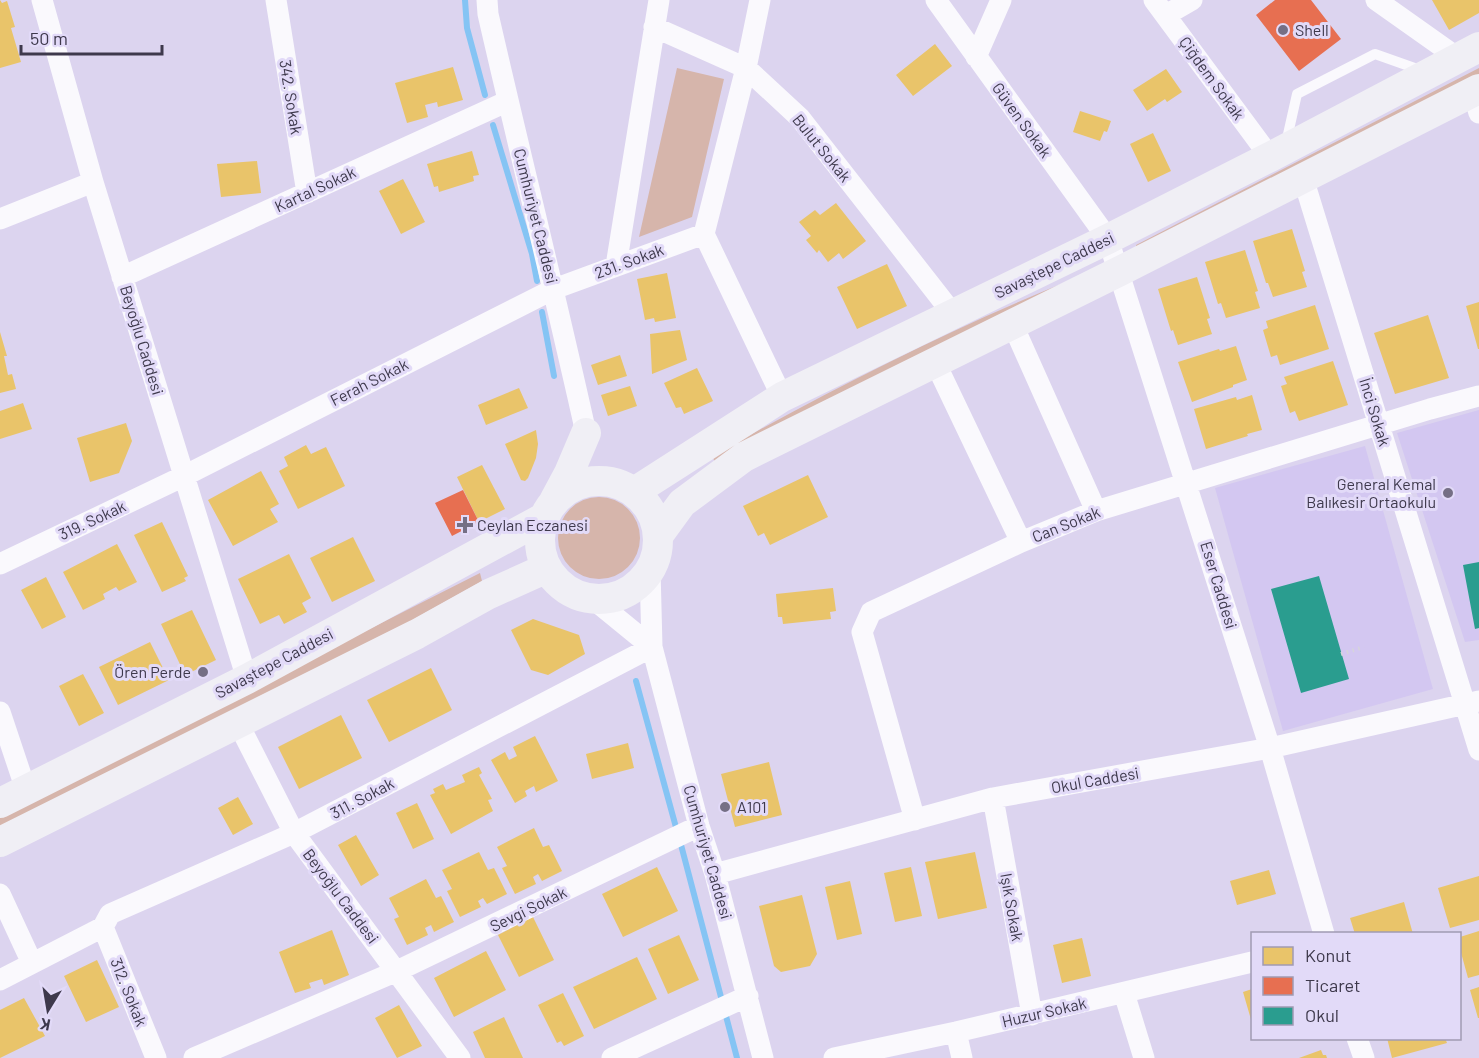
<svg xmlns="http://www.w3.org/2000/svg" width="1479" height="1058" viewBox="0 0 1479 1058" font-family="Barlow,sans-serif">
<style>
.built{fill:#d3c7f1}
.green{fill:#d6b5ab}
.homes{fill:#e9c46a}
.shops{fill:#e76f51}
.schools{fill:#2a9d8f}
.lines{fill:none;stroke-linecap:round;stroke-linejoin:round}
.stream{stroke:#85c4f4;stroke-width:6}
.path{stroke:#d6d4db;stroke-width:4;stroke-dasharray:1.5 4.5;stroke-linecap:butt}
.service{stroke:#faf9fd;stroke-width:10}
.minor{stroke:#faf9fd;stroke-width:21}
.secondary{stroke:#f0eff5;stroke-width:30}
.poi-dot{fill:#756f85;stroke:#e2daf8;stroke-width:2}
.labels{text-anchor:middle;stroke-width:6;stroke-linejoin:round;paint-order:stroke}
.poi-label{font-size:16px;fill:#3e394c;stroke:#e2daf8;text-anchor:start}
.street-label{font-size:16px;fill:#3e394c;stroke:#e2daf8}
</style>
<rect width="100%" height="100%" fill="#dcd4ef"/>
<path class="built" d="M1479 410V640L1465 642 1397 433Z
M1365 446 1433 689 1283 731 1215 488Z"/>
<path class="green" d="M677 68 724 79 692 217 639 237Z
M1479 68V74L1136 247V245Z
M1076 278 715 462 712 456C830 390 951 328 1076 278Z
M558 538a41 41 0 1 1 82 0a41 41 0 1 1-82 0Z
M480 573 482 581 407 623 0 826V816Z"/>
<path class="homes" d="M0 0 2 3 7 1 15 27 11 28 21 62 0 68Z
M1432 0H1479V13L1449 30Z
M935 44 952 66 913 96 896 75Z
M453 67 463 100 438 107 437 102 425 105 428 117 407 123 395 83Z
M1166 69 1182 92 1167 102 1165 99 1147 111 1133 90Z
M1080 111 1111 121 1107 132 1104 131 1100 141 1073 132Z
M1153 133 1171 171 1148 182 1130 144Z
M472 151 479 175 473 176 474 181 439 192 438 186 434 187 427 164Z
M257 161 261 193 221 197 217 164Z
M403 179 425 222 401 234 379 191Z
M836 203 866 241 843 259 839 253 828 262 819 250 817 253 806 240 811 236 799 222 815 210 820 215Z
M1292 229 1305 271 1302 272 1307 287 1273 297 1268 283H1266L1253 241Z
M1245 250 1258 291 1255 292 1260 308 1226 318 1221 303 1218 304 1205 262Z
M887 264 907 306 857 329 837 287Z
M667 273 676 318 655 322 654 318 645 320 637 279Z
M1197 277 1210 318 1207 319 1212 334 1178 345 1173 330 1171 331 1158 289Z
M1479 302V349H1478L1466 306Z
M1315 305 1329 349 1280 365 1277 355 1271 357 1263 330 1268 328 1266 321Z
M1428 315 1449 378 1395 394 1374 333Z
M680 330 687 360 652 374 650 334Z
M0 332 7 356H4L8 375 12 374 16 389 0 393Z
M1236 346 1247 380 1233 385V387L1192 402 1178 362 1219 349 1220 351Z
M620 355 627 376 598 385 591 365Z
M1333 361 1348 405 1299 421 1295 411 1290 413 1281 386 1287 384 1284 377Z
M697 368 713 401 684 414 681 407 676 408 664 383Z
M630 386 637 406 608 416 601 395Z
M519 388 528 408 486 425 478 405Z
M1252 395 1262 430 1247 434 1248 436 1206 449 1194 409 1236 397 1237 400Z
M23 403 32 429 0 439V411Z
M126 423 132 441 119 473 90 482 77 438Z
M536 430 538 444 536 458 528 478 525 481 521 480 505 444Z
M306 445 311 454 326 447 345 486 298 509 279 471 288 466 284 457Z
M482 465 505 509 479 522 457 477Z
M261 471 279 504 270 509 278 522 233 546 208 500Z
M808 475 828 517 770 545 764 533 758 536 743 506Z
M162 522 188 576 184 578 186 581 162 592 134 535Z
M353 537 375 581 332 602 310 558Z
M117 544 137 582 119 591 116 587 103 594 105 599 83 610 63 572Z
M289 554 311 598 302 603 307 612 284 624 279 615 260 624 238 579Z
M46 577 66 617 42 629 21 590Z
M833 588 836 611 830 612 831 619 783 624 782 617H778L776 594Z
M192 610 216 660 185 675 161 624Z
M533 619 579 635 585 654 548 675 531 670 511 630Z
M150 642 169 680 118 705 99 667Z
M431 668 452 710 389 742 367 700Z
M83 674 104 713 79 726 59 686Z
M341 715 362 758 299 789 278 747Z
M535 736 558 781 536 792 534 786 525 791 527 796 515 803 491 760 505 752 509 760 517 756 513 747Z
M628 743 634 768 592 779 586 754Z
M769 762 782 815 735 827 721 774Z
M479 767 482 773 479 775 492 799 488 800 493 811 451 834 430 795 435 793 433 789 443 784 446 790 465 782 462 775Z
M238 797 253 824 233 835 218 808Z
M417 803 434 839 413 849 396 813Z
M534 828 543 847 549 845 562 871 542 881 538 874 533 877 536 884 515 894 502 868 507 866 497 847Z
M356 835 379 875 361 886 338 845Z
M479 852 488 870 494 868 507 894 487 904 483 898 478 901 481 907 460 917 447 891 452 889 442 870Z
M975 852 987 908 938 919 925 862Z
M657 867 678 911 623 937 602 894Z
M911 867 922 916 895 922 884 873Z
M1269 870 1276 894 1237 905 1230 881Z
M1479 876V920L1450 928 1438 888Z
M426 879 436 898 441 896 454 922 434 932 431 925 425 928 428 935 407 945 394 919 399 917 389 898Z
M850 881 862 934 837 940 825 887Z
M802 895 817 954 810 966 781 972 774 966 759 906Z
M1404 902 1413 934H1355L1350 918Z
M533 917 554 960 519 977 498 935Z
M332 930 349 975 324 985 322 979 309 983 311 988 295 993 279 952Z
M1479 931V975L1468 978 1460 949V937Z
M679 935 699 980 668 994 648 949Z
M1082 938 1091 976 1062 983 1053 945Z
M486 951 506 990 454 1017 434 978Z
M637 957 657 999 594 1029 573 987Z
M97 960 119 1007 86 1022 64 976Z
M1479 987V1018H1478L1470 990Z
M1252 989V1023L1243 992Z
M563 993 584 1036 564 1046 561 1041 557 1043 538 1005Z
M24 998 45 1036 0 1058V1010Z
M399 1005 422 1046 397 1058 375 1018Z
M504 1017 523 1058H485L473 1032Z
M1387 1038H1445L1447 1043 1392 1058Z
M1321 1050 1323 1055H1326L1327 1058H1299Z"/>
<path class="shops" d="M1275 0H1311L1341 39 1299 71 1256 15Z
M463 490 479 522 452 536 435 503Z"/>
<path class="schools" d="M1479 562V628L1475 629 1463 565Z
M1319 576 1349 679 1301 693 1271 589Z"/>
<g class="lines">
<path class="stream" d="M465 0 467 28 485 95
M493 125 532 254 537 281
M542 312 554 376
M636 681 677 831
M680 841 737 1058"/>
<path class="path" d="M1341 654 1364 647"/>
<path class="service" d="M1286 143 1297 94 1375 54 1423 71"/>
<path class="minor" d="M42 0 93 182 247 679
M276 0 307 193
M487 0 488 14C520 154 555 293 586 433
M760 0 746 68 704 234 782 397
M936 0 1108 239 1270 748 1324 934
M1154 0 1270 157
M1376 0 1458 58
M1166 15 1192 0
M654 27 746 68 800 118 953 314
M976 57 1001 0
M1473 92 1479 113
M1303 178 1479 750
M0 219 93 182
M616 266 659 0
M122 277 508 101
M1012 323 1096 511
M935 362 1021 542
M0 564 184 476 554 289 704 234
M650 569 652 647 699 826 715 874 763 1058
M592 598 652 647
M0 712 26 790
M238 723 294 833 460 1058
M993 798 1032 1015
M915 820 862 632 871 612 1021 542 1096 511 1430 409 1479 396
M715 874 993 798 1270 748 1479 701
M0 894 32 963
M103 927 110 914 294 833 652 647
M103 927 156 1058
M0 980 103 927
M1124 993 1144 1058
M956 1032 962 1058
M1357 1038 1364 1058
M194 1058 397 971 699 826
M612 1058 748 996
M834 1058 956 1032 1252 962"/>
<path class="secondary" d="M540 540a59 59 0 1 1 118 0a59 59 0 1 1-118 0Z
M634 492 782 397 1108 239 1270 157 1479 47
M554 501 569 473 586 433
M658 536 682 503 744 457 1120 271 1479 89
M0 803 247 679 545 517
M0 842 417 634 489 594 547 568"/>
</g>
<g class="poi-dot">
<circle cx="1283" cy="30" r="6"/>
<circle cx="1448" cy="493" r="6"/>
<path d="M462 516h6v6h6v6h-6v6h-6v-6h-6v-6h6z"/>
<circle cx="203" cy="672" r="6"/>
<circle cx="725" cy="807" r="6"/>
</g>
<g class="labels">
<g class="poi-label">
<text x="1295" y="36">Shell</text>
<text x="1436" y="490" text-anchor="end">General Kemal<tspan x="1436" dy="18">Balıkesir Ortaokulu</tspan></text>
<text x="477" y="531">Ceylan Eczanesi</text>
<text x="191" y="678" text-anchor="end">Ören Perde</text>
<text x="737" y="813">A101</text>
</g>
<g class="street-label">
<text transform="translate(1212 78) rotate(54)" y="6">Çiğdem Sokak</text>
<text transform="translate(291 97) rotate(81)" y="6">342. Sokak</text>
<text transform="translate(1022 120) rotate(54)" y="6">Güven Sokak</text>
<text transform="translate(822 148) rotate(51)" y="6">Bulut Sokak</text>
<text transform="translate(315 189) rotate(-25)" y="6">Kartal Sokak</text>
<text transform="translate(536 216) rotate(76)" y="6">Cumhuriyet Caddesi</text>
<text transform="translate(629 261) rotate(-20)" y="6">231. Sokak</text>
<text transform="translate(1054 265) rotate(-26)" y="6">Savaştepe Caddesi</text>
<text transform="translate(142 340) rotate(73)" y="6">Beyoğlu Caddesi</text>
<text transform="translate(369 382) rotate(-27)" y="6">Ferah Sokak</text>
<text transform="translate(1375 412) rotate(73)" y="6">İnci Sokak</text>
<text transform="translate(92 520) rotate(-25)" y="6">319. Sokak</text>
<text transform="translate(1066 524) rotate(-22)" y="6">Can Sokak</text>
<text transform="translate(1219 585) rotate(73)" y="6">Eser Caddesi</text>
<text transform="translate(274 663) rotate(-28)" y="6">Savaştepe Caddesi</text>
<text transform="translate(1095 780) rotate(-10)" y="6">Okul Caddesi</text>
<text transform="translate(362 798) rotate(-28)" y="6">311. Sokak</text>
<text transform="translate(708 852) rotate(74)" y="6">Cumhuriyet Caddesi</text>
<text transform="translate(341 896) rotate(53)" y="6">Beyoğlu Caddesi</text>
<text transform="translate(1012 907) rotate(80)" y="6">Işık Sokak</text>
<text transform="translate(528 909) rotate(-26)" y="6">Sevgi Sokak</text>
<text transform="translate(129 992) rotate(68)" y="6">312. Sokak</text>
<text transform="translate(1044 1012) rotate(-13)" y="6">Huzur Sokak</text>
</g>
</g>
<rect x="1251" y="932" width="210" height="108" fill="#e2daf8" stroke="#a09ab3" stroke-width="1.5"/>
<rect x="1263" y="947" width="30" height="18" fill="#e9c46a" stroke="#a09ab3" stroke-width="1.5"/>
<text x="1305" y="962" font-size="18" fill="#3e394c">Konut</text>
<rect x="1263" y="977" width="30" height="18" fill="#e76f51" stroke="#a09ab3" stroke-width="1.5"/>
<text x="1305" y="992" font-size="18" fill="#3e394c">Ticaret</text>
<rect x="1263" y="1007" width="30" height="18" fill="#2a9d8f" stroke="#a09ab3" stroke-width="1.5"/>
<text x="1305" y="1022" font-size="18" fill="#3e394c">Okul</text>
<g transform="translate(48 1010) rotate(191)" stroke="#e2daf8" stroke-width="4.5" paint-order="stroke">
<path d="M0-4.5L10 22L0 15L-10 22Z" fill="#3e394c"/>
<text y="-9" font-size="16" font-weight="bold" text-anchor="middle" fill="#3e394c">K</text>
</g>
<path d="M21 45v9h141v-9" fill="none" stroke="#3e394c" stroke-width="3"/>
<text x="30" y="45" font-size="18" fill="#3e394c" stroke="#e2daf8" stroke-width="4.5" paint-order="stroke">50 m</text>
</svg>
